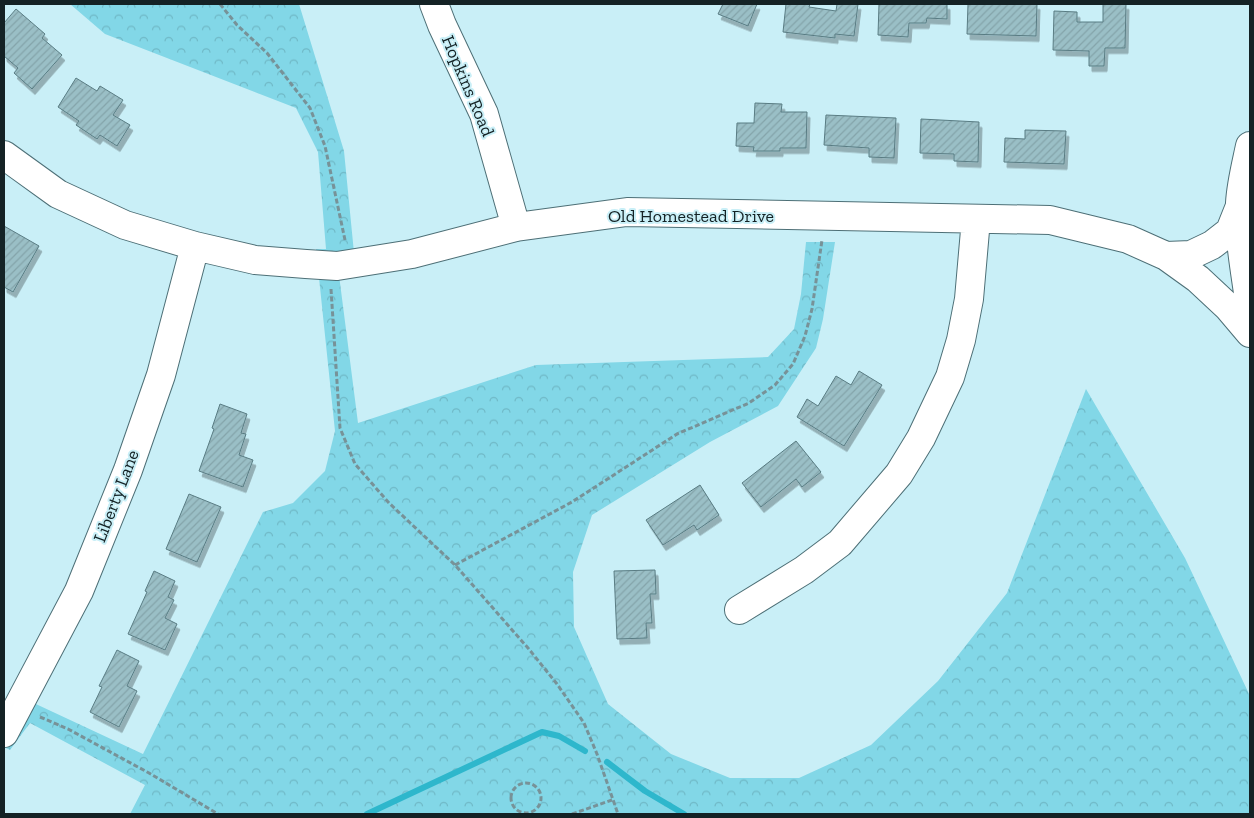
<svg xmlns="http://www.w3.org/2000/svg" width="1254" height="818" viewBox="0 0 1254 818" font-family="'Zilla Slab',serif">
<style>
.park{fill:url(#park-crowns)}
.lines{fill:none;stroke-linecap:round;stroke-linejoin:round}
.stream{stroke:#2eb7cc;stroke-width:6}
.building{fill:url(#building-hatch);stroke:#597c83;filter:url(#shadow)}
.minor-casing{stroke:#4d6f76;stroke-width:30}
.path{stroke:#779298;stroke-width:3;stroke-dasharray:5 2.5;stroke-linecap:butt}
.minor{stroke:#fff;stroke-width:28}
.labels{text-anchor:middle;stroke-width:4;stroke-linejoin:round;paint-order:stroke}
.street-label{font-size:18px;fill:#142225;stroke:#c9eff7}
</style>
<defs>
<pattern id="park-crowns" width="20" height="18" patternUnits="userSpaceOnUse" patternTransform="scale(1.25)"><rect width="20" height="18" fill="#82d7e7"/><path d="M2 6a3 3 0 1 1 6 0M12 15a3 3 0 1 1 6 0" fill="none" stroke="#6fb8c6"/></pattern>
<pattern id="building-hatch" width="6" height="6" patternUnits="userSpaceOnUse" patternTransform="scale(1.25)"><rect width="6" height="6" fill="#9abfc6"/><path d="M-1 1l2-2M0 6l6-6M5 7l2-2" fill="none" stroke="#84a4aa"/></pattern>
<filter id="shadow"><feDropShadow dx="3" dy="5.5" stdDeviation="0" flood-color="#0004"/></filter>
</defs>
<rect width="100%" height="100%" fill="#c9eff7"/>
<path class="park" d="M70 4H299L344 151 356 273 339 275 358 423 536 365 768 357 794 329 801 294 806 242H835L823 319 816 348 778 406 710 442 592 515 573 572 574 627 608 704 671 754 730 778H799L871 745 938 681 1007 593 1086 389 1185 558 1250 696V814H130L145 785 30 723 10 750 4 747V705L12 691 38 705 143 754 263 512 293 503 325 471 335 431 316 249H326L318 152 296 108 105 34Z"/>
<g class="lines">
<path class="stream" d="M607 762 645 791 684 814
M367 814 542 732 559 736 585 751"/>
</g>
<path class="building" d="M723 4H757L748 26 718 14Z
M786 4H810L809 7 836 11 837 4H858L854 36 835 34V38L783 32Z
M879 4H947V19L927 18 926 23H909L908 37 878 35Z
M968 4H1037L1036 36 967 34Z
M1103 4H1126L1125 48H1105L1104 66H1089V51L1053 50 1054 11 1077 12V22H1103Z
M16 9 45 34 42 38 62 55 32 89 14 73 18 68 4 56V23Z
M76 78 97 91 100 86 123 100 113 115 130 125 117 146 100 135 97 139 76 125 79 121 58 107Z
M755 103 782 104 781 112H807L806 148H780V151H753L754 147 736 146 737 123H754Z
M826 115 896 118 894 158 869 157V148L824 145Z
M921 119 979 122 978 162 954 161V154L920 153Z
M1025 130 1066 131 1064 164 1004 162 1005 138 1025 139Z
M4 226 39 246 13 292 4 287Z
M859 371 882 385 844 446 797 417 807 399 818 406 836 376 851 385Z
M220 404 247 414 241 433 246 434 239 455 253 460 243 487 199 471 214 429 212 428Z
M796 441 821 472 802 487 796 479 761 507 742 483Z
M700 485 719 515 697 530 694 525 663 545 646 520Z
M189 494 221 507 197 562 166 549Z
M655 570 656 594H650L652 623H646L647 638 617 639 614 571Z
M154 571 175 581 168 597 174 600 165 618 177 624 165 650 128 634 147 592 145 591Z
M117 650 139 661 127 686 137 691 119 727 90 712 102 687 99 686Z"/>
<g class="lines">
<defs>
<path id="minor" d="M434 4 442 25 484 114 516 227
M1250 146C1246 165 1241 184 1240 203 1238 238 1246 274 1250 308
M4 155 58 194 125 225 195 246 255 260 306 264 337 266 412 254 516 227 627 212 1050 220 1128 239 1166 256 1198 279 1228 307 1250 333
M1166 256 1191 255 1212 245 1230 231 1240 206
M739 610 804 570 840 543 899 474 921 438 950 377 961 340 969 299 976 219
M4 733 79 591 128 470 161 375 195 246"/>
</defs>
<use href="#minor" class="minor-casing"/>
<path class="path" d="M220 4 237 25 267 53 310 108 325 146 345 240
M331 289 340 428 355 464 389 503 455 565 528 648 557 684 584 723 597 754 618 814
M455 565 572 502 677 434 749 403 775 385 793 364 805 336 812 309 822 240
M40 717 68 729 149 773 218 814
M511 798a15 15 0 1 1 30 0a15 15 0 1 1-30 0Z
M572 814 612 800"/>
<use href="#minor" class="minor"/>
</g>
<g class="labels">
<g class="street-label">
<text transform="translate(468 86) rotate(67)" y="6">Hopkins Road</text>
<text x="691" y="222">Old Homestead Drive</text>
<text transform="translate(116 496) rotate(-69)" y="6">Liberty Lane</text>
</g>
</g>
<rect width="1254" height="818" fill="none" stroke="#142225" stroke-width="10"/>
</svg>
